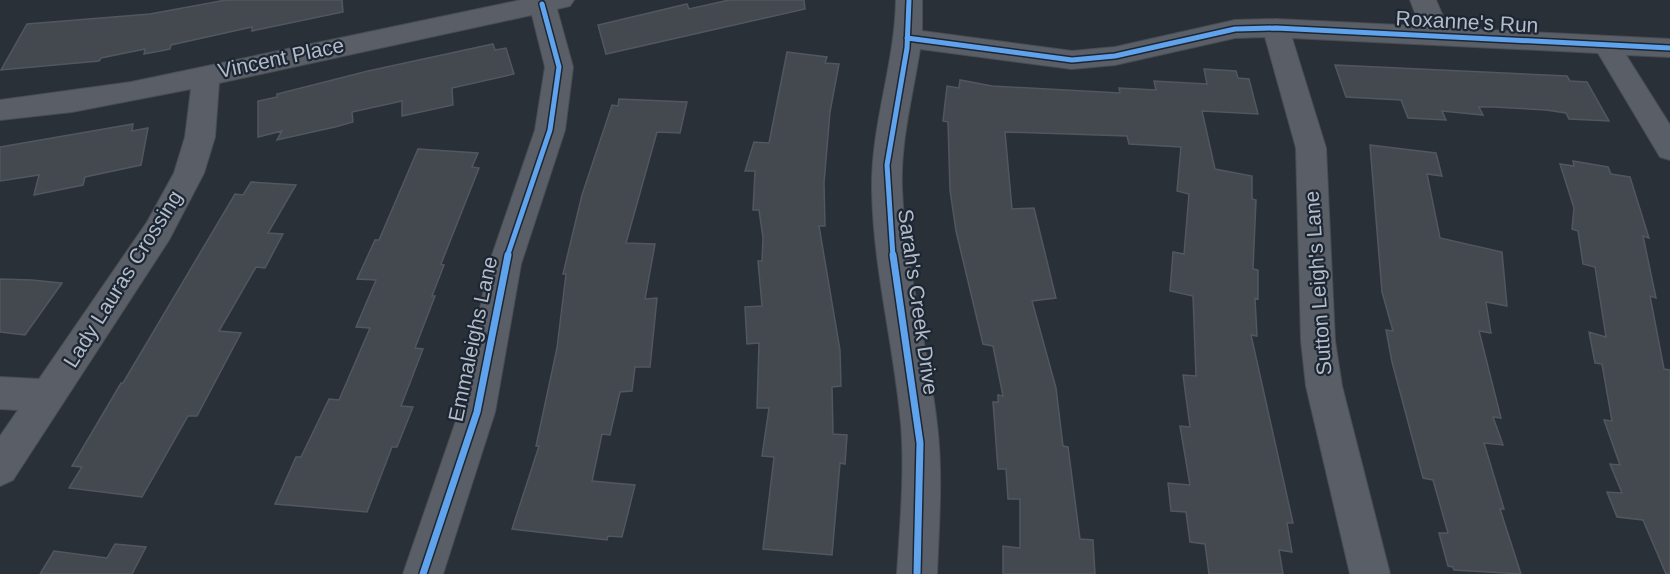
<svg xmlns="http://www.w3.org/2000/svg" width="1670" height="574" viewBox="0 0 1670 574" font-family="Arial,sans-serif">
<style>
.building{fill:#444950;stroke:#52575f;stroke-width:1.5}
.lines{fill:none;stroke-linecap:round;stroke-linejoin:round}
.street-casing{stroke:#484c53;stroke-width:2}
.street{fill:#5a5e66;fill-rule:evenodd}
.cycleway-far1-casing{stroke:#1d2633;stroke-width:8}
.cycleway-casing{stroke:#1d2633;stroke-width:10}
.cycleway-far1{stroke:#60a3ed;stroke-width:5}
.cycleway{stroke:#60a3ed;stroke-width:7}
.labels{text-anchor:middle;stroke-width:4.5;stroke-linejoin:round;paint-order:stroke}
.street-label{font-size:21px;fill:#b4bcc9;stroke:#1d2633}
</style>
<rect width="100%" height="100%" fill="#2a3038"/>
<path class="building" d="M226 0H342L343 12 252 31V27L171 45 170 49 144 54 145 49 101 58 99 61 1 70 27 24 150 14Z
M729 0H804L805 9 606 54 598 25 687 4 689 9Z
M493 44 495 50 506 48 514 74 452 88 453 105 402 116V101L352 112 353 122 335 127 277 140 282 131 258 137V101L277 97V94L368 71Z
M787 52 827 57 825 63 839 64 830 112 824 183 825 226H819L840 350 841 386 832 387 833 434 847 435 845 464 840 463 832 555 763 549 774 457 762 456 769 408H757L759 343 747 344 745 307 762 306 758 261H762L763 238 759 210H753L755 171H745L754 142 769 143Z
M1335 65 1567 76 1570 81 1587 82 1609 121 1569 119 1566 113 1546 110 1493 107H1479L1483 115 1442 111 1446 120 1408 118 1401 100 1346 97Z
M1204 69 1236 71 1238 78 1249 79 1258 114 1202 111 1215 169 1252 176V199L1256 200 1253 269 1258 270V299L1255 298 1257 336 1251 335 1293 523H1287L1292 552 1279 550 1283 574H1209L1205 544 1190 542 1186 512 1171 511 1168 483 1190 485 1180 426 1190 427 1183 375 1196 376 1193 296 1170 291 1173 252 1184 254 1189 194 1177 191 1181 147 1129 144 1127 136 1005 132 1012 209 1034 208 1056 298 1032 301 1056 388 1063 446 1068 447 1080 539 1093 540 1095 574H1003V546L1020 548V499H1008L1006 469H998L993 402H998V395L1003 396 993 346 983 344 956 231 950 190 948 122 943 121 947 86 959 88 960 80 992 86 1120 93 1119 88 1156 90 1154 81 1207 84Z
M619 99 687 102 680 133 657 132 626 243 655 244 645 299 657 298 650 367H635L632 391 620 392 610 435 602 434 592 481 635 485 622 537 608 536 607 540 512 529 539 446H536L557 348 566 274H563L582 195 612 105 618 106Z
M133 124 132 131 148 128 141 165 85 177 83 185 34 195 39 175 0 181V147Z
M1370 145 1436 153 1442 176 1427 174 1440 238 1502 252 1507 306 1486 302 1491 333 1479 331 1501 418 1493 417 1503 445 1484 443 1504 509H1500L1521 574 1454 570 1453 567 1448 566 1439 533H1448L1433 480 1423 478 1392 362 1386 330 1393 331 1382 292Z
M418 149 478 153 472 167 479 168 441 264 444 265 432 296H435L415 348 423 349 401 406 413 407 397 447H392L367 512 275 504 296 457H301L329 399 339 400 370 328 356 327 376 280 357 279 375 240H379Z
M1573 161 1608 167 1611 174 1630 177 1649 238 1643 236 1656 298 1650 296 1664 369 1670 370V574H1666L1643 520 1617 517 1607 492 1622 493 1610 464 1620 465 1604 420 1612 421 1602 364 1595 363 1589 332 1606 337 1595 267 1583 264 1578 231 1572 229 1574 208 1560 164 1574 166Z
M251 182 296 185 268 233 283 234 265 268 256 267 219 331 241 333 197 416H188L142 497 69 488 82 467 72 466 121 383H123L235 194 243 195Z
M0 279 32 280 62 283 25 335 0 332Z
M115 544 146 547 132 574H40L54 551 107 558Z"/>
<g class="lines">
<defs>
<path id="street" d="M521 0H574L570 6 557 9 573 67 565 130 521 264 495 412 443 574H403L459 412 489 264 535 130 545 67 532 15 219 83 215 137 204 173 169 240 13 480 0 486V436L18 410 0 409V377L39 379 147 222 174 173 185 137 191 89 72 112 0 120V100L131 82Z
M896 0H922V31L1072 51 1115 47 1235 20 1276 19 1420 26 1410 0H1436L1448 28 1670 39V57L1626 55 1670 125V160L1660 157 1598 53 1292 38 1326 148 1335 341 1342 386 1390 574H1350L1306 386 1301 341 1296 148 1265 37 1235 38 1115 65 1072 69 920 49C913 95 900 142 902 189 905 268 928 345 937 424 943 473 939 524 937 574H897C900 524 905 474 901 424 894 345 873 268 872 189 871 125 895 64 896 0Z"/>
</defs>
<use href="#street" class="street-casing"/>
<use href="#street" class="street"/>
<defs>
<path id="cycleway-far1" d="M907 38 1072 60 1115 56 1235 29 1276 28 1670 48
M507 257 550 130 559 67 542 4
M893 257 887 165 907 48 909 0"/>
<path id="cycleway" d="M893 255 920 443 917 574
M423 574 477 412 508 255"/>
</defs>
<use href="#cycleway-far1" class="cycleway-far1-casing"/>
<use href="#cycleway" class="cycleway-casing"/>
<use href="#cycleway-far1" class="cycleway-far1"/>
<use href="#cycleway" class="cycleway"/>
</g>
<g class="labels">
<g class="street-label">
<text transform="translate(1467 22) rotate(3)" y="7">Roxanne's Run</text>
<text transform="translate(281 58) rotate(-12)" y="7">Vincent Place</text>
<text transform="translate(123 279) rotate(-58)" y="7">Lady Lauras Crossing</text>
<text transform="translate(1318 283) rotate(-94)" y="7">Sutton Leigh's Lane</text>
<text transform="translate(918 302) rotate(82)" y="7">Sarah's Creek Drive</text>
<text transform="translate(473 339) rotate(-78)" y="7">Emmaleighs Lane</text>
</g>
</g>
</svg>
